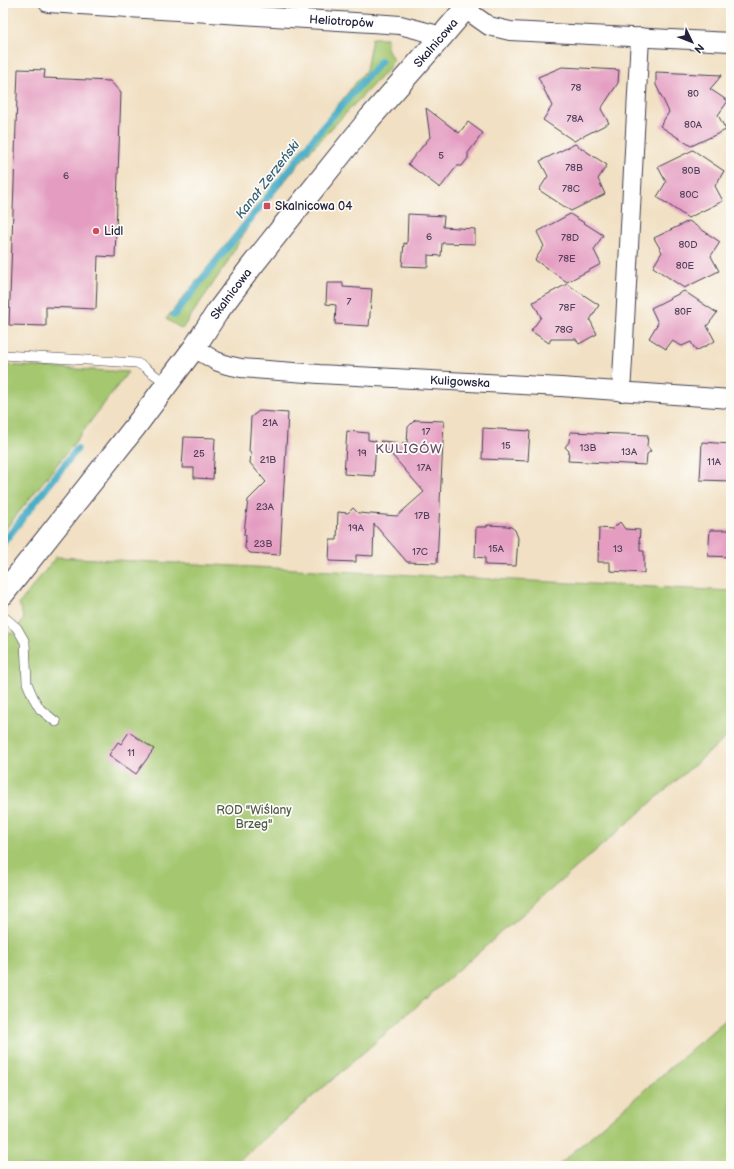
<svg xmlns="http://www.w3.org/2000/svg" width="734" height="1169" viewBox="0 0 734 1169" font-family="'Balsamiq Sans',sans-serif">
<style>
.green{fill:#a4c770;stroke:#637456}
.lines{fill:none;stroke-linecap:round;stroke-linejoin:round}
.stream{stroke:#48aec7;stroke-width:7}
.building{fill:#e49cc1}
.service-casing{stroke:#413e4f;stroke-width:10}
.minor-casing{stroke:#413e4f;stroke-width:20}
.tertiary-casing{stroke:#413e4f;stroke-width:24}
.service{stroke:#fff;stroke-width:9}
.minor{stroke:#fff;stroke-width:18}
.tertiary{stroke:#fff;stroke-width:22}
.poi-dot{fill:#d1495b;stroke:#fdfcf7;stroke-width:1.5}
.labels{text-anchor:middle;stroke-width:3.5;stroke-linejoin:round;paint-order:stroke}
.number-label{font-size:10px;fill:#52405c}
.street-label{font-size:12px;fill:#22223b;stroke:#fdfcf7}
.poi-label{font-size:12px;fill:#22223b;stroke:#fdfcf7;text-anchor:start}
.park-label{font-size:12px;fill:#505c4e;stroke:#fdfcf7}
.water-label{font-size:13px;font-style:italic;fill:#33617a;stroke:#fdfcf7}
.neighbourhood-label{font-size:13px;letter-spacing:1px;fill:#664d6a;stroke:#fdfcf7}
</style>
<rect width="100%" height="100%" fill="#fdfcf7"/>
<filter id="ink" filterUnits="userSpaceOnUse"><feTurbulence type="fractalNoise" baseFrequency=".025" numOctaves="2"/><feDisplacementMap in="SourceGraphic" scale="8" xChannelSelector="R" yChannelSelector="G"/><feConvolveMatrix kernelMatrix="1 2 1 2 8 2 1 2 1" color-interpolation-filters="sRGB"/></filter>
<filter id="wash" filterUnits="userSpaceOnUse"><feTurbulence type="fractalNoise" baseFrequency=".012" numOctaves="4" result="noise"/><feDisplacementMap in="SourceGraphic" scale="16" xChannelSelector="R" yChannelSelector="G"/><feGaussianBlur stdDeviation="0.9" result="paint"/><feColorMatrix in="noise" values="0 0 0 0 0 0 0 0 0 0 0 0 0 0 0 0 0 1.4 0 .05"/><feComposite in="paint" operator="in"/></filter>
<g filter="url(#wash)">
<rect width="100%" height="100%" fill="#f1e0c3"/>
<path class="green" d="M372 38H387V48L393 60 390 67 308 153 250 223 225 266 182 329 166 319 366 70Z
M3 365 128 372 75 442 3 532Z
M56 557 731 591V733L233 1166H3V631L12 634 24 619 19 604Z
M731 1015V1166H557Z"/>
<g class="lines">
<path class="stream" d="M174 315 323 127 381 61
M3 543 77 449"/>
</g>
<g id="blocks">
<path class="building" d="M562 67 619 70 618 83 601 109 609 123 574 141 543 120 552 106 538 77Z
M18 69 45 70 44 78 110 81 121 93 115 257 98 256 96 309 46 307V326L9 325Z
M656 72 722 75 710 89 728 101 718 115 726 130 691 146 660 126 669 112 656 85Z
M426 108 459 133 468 122 483 133 468 153V158L462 166H457L440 188 408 164 430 137Z
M575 144 607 165 598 179 605 194 571 211 539 190 548 176 540 161Z
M693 150 724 171 715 186 723 201 688 218 657 197 666 182 658 167Z
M408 214 444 216 443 227 475 229V244L442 243 441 256 428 255V267L402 266 404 243 407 244Z
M570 214 603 235 594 250 601 264 567 282 535 260 544 246 537 232Z
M689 221 720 242 711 256 719 271 684 288 653 267 662 252 654 238Z
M327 283H343V287L372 289 369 326 335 324 336 305 326 304Z
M567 284 599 305 590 320 597 334 579 344 576 339H551L549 343 531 331 541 317 533 302Z
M684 291 717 313 707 326 715 341 696 351 691 342 682 346 672 341 666 349 649 338 658 323 651 308Z
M259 411 288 413 280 555 250 553 245 548 246 535H244L245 524 248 500 266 482 250 463 251 452H249L251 417Z
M415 420 444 421 437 563 407 562 374 524 373 556 356 555V562L329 561 330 540H337L338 512 348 513 353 508 358 513 397 516 424 492 380 441 407 443 408 427Z
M483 428 530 431 528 461 482 459Z
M347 431 368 433V440L376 441 374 476 344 474Z
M570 432 648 435 647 446 651 451 647 454 646 465 568 461 569 451 565 447 569 442Z
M184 437 215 438 213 479 194 478V468H182Z
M702 442 731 444V481L700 480Z
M620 522 625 529 640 530 639 542H640V551H644V573L610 571V562H598L599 528 613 529Z
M487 525 507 526 511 527 515 530 518 538 516 566 485 565V558L475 557 476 527H487Z
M710 530H731V557L708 556Z
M129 732 154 749 136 774 109 755 118 742 121 744Z"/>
</g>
</g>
<g filter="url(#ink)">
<use href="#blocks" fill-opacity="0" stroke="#413e4f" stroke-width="1"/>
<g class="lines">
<defs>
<path id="service" d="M3 355 137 363 144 367 167 384
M3 616 17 628 25 642 27 683 33 697 40 709 56 722"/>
<g id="minor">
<path id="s1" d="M48 3 387 24 400 25 442 36"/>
<path d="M465 9 489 26 510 31 731 42"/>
<path id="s2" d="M194 348 216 361 227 365 241 368 319 374 561 387 731 399"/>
<path d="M621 392 623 360 640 37"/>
</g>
<g id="tertiary">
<path id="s3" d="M3 594 135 427 194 348 218 311 251 267 285 224 370 118 442 36 470 3"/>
</g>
</defs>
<use href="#service" class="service-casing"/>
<use href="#minor" class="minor-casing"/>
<use href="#tertiary" class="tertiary-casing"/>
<use href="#service" class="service"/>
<use href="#minor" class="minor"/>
<use href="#tertiary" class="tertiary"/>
</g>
</g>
<g class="poi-dot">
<rect x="263" y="202" width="8" height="8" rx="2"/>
<circle cx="96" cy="231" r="4"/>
</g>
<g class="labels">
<g class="number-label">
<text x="576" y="91">78</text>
<text x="693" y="97">80</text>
<text x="575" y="122">78A</text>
<text x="693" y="128">80A</text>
<text x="441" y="159">5</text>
<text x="574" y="171">78B</text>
<text x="691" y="174">80B</text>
<text x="66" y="179">6</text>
<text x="571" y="192">78C</text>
<text x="689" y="198">80C</text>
<text x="429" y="240">6</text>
<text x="570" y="241">78D</text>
<text x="688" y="248">80D</text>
<text x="567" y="262">78E</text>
<text x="685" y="269">80E</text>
<text x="349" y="305">7</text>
<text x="567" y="311">78F</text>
<text x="683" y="315">80F</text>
<text x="564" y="333">78G</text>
<text x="270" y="426">21A</text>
<text x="426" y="435">17</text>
<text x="506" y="449">15</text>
<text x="588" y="451">13B</text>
<text x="629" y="455">13A</text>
<text x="362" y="456">19</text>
<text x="199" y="457">25</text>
<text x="268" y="463">21B</text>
<text x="714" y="465">11A</text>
<text x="424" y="471">17A</text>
<text x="265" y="510">23A</text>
<text x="422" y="519">17B</text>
<text x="356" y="531">19A</text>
<text x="263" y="547">23B</text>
<text x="496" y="552">15A</text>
<text x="618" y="552">13</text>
<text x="420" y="555">17C</text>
<text x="131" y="756">11</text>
</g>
<g class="street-label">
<text dy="4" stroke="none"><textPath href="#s1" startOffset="294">Heliotropów</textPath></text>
<text dy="4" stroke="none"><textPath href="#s3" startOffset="701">Skalnicowa</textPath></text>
<text dy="4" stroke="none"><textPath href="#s3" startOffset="377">Skalnicowa</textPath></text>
<text dy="4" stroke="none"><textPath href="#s2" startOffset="271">Kuligowska</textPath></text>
</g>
<g class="poi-label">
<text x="275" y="210">Skalnicowa 04</text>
<text x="104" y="235">Lidl</text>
</g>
<g class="park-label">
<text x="254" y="814">ROD "Wiślany<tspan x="254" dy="14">Brzeg"</tspan></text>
</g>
<g class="water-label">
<text transform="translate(267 179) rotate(-52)" y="5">Kanał Zerzeński</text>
</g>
<g class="neighbourhood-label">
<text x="409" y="453">KULIGÓW</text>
</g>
</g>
<rect width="734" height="1169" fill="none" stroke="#fdfcf7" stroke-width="16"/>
<g transform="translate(692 42) rotate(133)" stroke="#fdfcf7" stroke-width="3" paint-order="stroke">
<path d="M0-3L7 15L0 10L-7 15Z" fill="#22223b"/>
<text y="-6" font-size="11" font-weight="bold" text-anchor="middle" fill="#22223b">N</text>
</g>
</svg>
